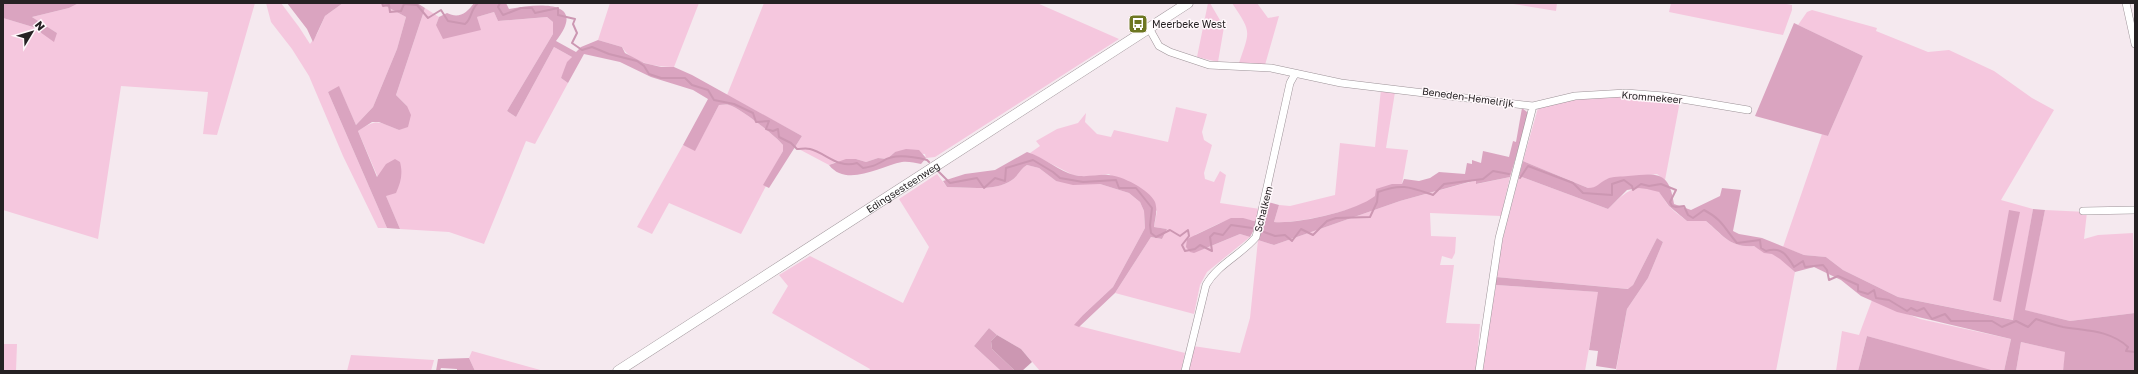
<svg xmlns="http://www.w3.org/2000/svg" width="2138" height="374" viewBox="0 0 2138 374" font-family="'Golos Text',sans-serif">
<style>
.green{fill:#f5c7de}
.forest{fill:#daa4c0}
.water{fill:#cc97b2}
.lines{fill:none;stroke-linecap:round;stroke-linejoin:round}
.stream{stroke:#cc97b2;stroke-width:2}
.minor-casing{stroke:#9d9398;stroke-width:8}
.secondary-casing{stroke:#9d9398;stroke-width:11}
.minor{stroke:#fff;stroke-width:7}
.secondary{stroke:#fff;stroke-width:10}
.labels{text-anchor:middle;stroke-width:3;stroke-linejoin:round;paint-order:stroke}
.poi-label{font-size:10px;fill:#252123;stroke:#fff8fb;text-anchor:start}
.street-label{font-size:10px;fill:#252123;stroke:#fff8fb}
</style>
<rect width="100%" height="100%" fill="#f5e9ef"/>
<path class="green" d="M79 3H255L217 135 203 134 208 92 121 86 98 239 3 210V18L33 27 40 33H57L32 17 69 8Z
M266 3H281L299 27 310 44 317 34 325 16 343 3H380L406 17 397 49 373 107 356 125 339 87 328 92 387 228H378L343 156 309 76 292 49 271 22Z
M610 3H699L674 67C657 67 631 63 622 47L598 40Z
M764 3H1037L1119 39 935 157 926 158 925 154 895 152 887 159 878 158 866 162 856 159 836 162 829 165 795 147 802 136 727 95Z
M1208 3H1210L1224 27 1218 62 1197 57Z
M1232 3H1257L1268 18 1279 16 1265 65 1239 63C1250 30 1252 33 1232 3Z
M1507 3H1557L1556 11Z
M1671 3H1781L1792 5V10L1783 35 1669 12Z
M425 8 439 17 436 25 480 30 477 17 494 12 498 21 547 17 553 22V34L507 111 516 117 554 47 572 57 561 78 568 83 535 144 526 141 484 244 449 232 400 229 358 131C378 118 378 122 399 130L407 106 396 95Z
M1812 10 1877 28 1876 31 1928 52 1949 50 1994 71 2032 98 2054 110 2001 200 2033 209 2014 320 1898 297 1843 270 1826 257 1804 255 1783 247 1822 134 1828 136 1863 56 1798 25 1807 12Z
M1381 89 1395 92 1386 148 1408 150 1402 184C1386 184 1380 195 1367 202 1349 212 1294 224 1274 222L1279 205 1290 206 1335 195 1340 143 1375 147Z
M1639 96 1680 101 1665 180 1657 174 1614 178 1607 179 1595 188H1588L1523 161 1538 108 1570 99Z
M719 105C722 105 726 104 729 105 740 108 776 136 783 145V151L764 185 766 186 741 234 669 203 652 234 637 227 683 145 695 150Z
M1176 107 1207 114 1202 132 1204 140 1212 145 1204 173 1205 179 1214 182 1220 171 1226 175 1220 203 1260 209 1258 222C1230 214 1220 224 1195 235L1204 249 1240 234 1250 237 1207 272 1200 285 1194 314 1115 293 1151 237 1162 239 1167 229 1154 227 1157 211 1109 174 1086 177 1073 175 1030 153 1040 146 1036 141 1057 129 1078 123 1086 113 1085 122 1097 134 1111 137 1114 130 1168 142Z
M1027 165 1039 168 1056 181 1100 184 1129 193 1140 202 1144 211 1145 228 1113 287 1083 315 1075 325 1185 353 1181 371H1040L1021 349 997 335 989 328 974 346 1001 371H869L870 369 772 313 788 286 779 275 810 256 903 303 929 247 899 199 937 174 947 187C967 187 995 192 1012 180 1018 176 1020 169 1027 165Z
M1519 176 1608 209C1621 196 1638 178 1659 192 1662 195 1665 201 1668 205 1673 211 1681 216 1687 221H1706C1722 235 1731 248 1754 246 1761 250 1765 251 1772 253 1781 256 1788 266 1795 272L1776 371H1616L1627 309 1648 278 1663 242 1657 238 1633 285 1629 289 1496 277 1502 242Z
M1510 177 1501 216 1430 213 1431 236 1456 237 1455 253 1452 259 1442 256 1440 265H1454L1446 323 1480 324 1476 371H1188L1193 346 1240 353 1250 318 1258 240 1274 245 1400 201 1477 180V184Z
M2045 210 2087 212 2084 239 2098 235 2133 233 2135 313 2070 321 2024 310Z
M1496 285 1599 292 1585 371H1483L1485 343Z
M1872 300 1920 319 2011 339 2004 371H1991L1867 336 1858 371H1836L1842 331 1859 335Z
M2021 342 2066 352 2063 371H2016Z
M3 344H17L16 371H3Z
M472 351 544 371H475L469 358Z
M351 355 434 360 431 371H347Z"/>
<path class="forest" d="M3 3H79L69 8 32 17 57 33 54 42 33 27 3 18Z
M287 3H343L325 16 313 42 307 29Z
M380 3H417L425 8 396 95 407 106 411 115 408 127 399 130 379 122H372L358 131 377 177 386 164 395 159 400 162C403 174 401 182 396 193L386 196 400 229 387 228 328 92 339 86 356 125 373 107 397 49 406 17Z
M474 3H506L509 9C540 3 588 0 556 41L576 52 581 47 598 40 622 47 625 53 644 63 661 67H674L692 75 802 136 769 188 763 185 783 151V145C776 136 740 108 729 105 726 104 722 105 719 105L695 151 683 145 708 99 693 90 651 77 620 62 584 54 568 83 561 78 567 62 572 57 554 47 516 117 507 111 553 34V22L547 17 498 21 494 12 477 17 481 30 443 39 436 25 439 17 447 13C459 19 467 13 474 3Z
M1794 23 1863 56 1828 136 1755 116Z
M1522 108 1527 112 1528 116 1510 177 1476 184V180L1400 201 1274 245 1258 240 1268 202 1279 205 1274 222C1299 224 1356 211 1375 196L1376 189 1392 184H1402L1404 179 1419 181 1430 178 1439 172 1465 174 1467 163 1472 164V160L1481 163 1483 151 1509 157 1513 141 1516 142Z
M906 149 919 150 926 158 921 164C915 163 908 161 902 162 880 166 847 188 829 165L846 159H856L866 162 878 158 887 159 895 152Z
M1027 152C1044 157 1060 172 1074 175 1086 178 1097 174 1108 175 1121 175 1150 190 1155 202 1158 211 1155 218 1154 227L1167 229 1162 239 1151 237 1115 293 1079 327 1074 325 1083 315 1113 287 1145 228 1144 211 1140 202 1129 193 1100 184 1073 185 1056 181 1039 168 1027 165C1020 169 1018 176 1012 180 995 192 967 187 947 187L943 181 965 174 995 170Z
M1523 161 1588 188C1597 188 1599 183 1607 179 1612 176 1622 177 1628 176 1658 173 1669 171 1674 204L1691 210 1720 196 1722 188 1741 190 1733 231 1739 234 1762 238 1804 255 1826 257 1843 270 1898 297 2013 320 2033 209 2045 210 2025 310 2070 321 2135 313V371H2063L2065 352 2021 342 2016 371H2004L2011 339 1897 312 1861 296 1841 280 1814 267 1795 272 1780 259 1772 254 1764 253 1754 246C1730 248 1723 235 1706 221H1687L1669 206 1659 192 1647 189 1639 188 1627 190 1608 209 1519 176Z
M2009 210 2020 212 2001 302 1993 300Z
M1231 218H1243L1258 222 1250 237 1240 234 1194 253 1190 252 1186 247 1187 239Z
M1657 238 1663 242 1648 278 1627 309 1616 369 1596 366 1598 351 1589 350 1598 292 1496 285V277L1628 289 1633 285Z
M989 328 997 335 991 341 992 349 1015 371H1001L974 346Z
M1867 336 1991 370V371H1858Z
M469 358 475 371H457V369L441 368 440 371H436L438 359Z"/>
<path class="water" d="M997 335 1021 349 1032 362 1022 371H1015L992 349 991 341Z"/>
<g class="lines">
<path class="stream" d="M382 3 383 6 389 5 390 12 401 11 404 4 417 5 428 18 441 10 448 21 465 24C472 19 470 10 478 3
M500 3 498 7 503 15 521 8H532L535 13 558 8V15L575 19 573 24 577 33 572 43 582 50 592 47 609 54 637 61 644 66 649 74 661 78H685L692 85 708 90 714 100 734 104 753 113 756 122 769 121 766 129 773 131 778 129 779 137 791 143 797 149C801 149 806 148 810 149 826 153 838 169 857 163L863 168C874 166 874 166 883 161 894 153 915 157 927 160L929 162
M939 172 950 183 977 178 984 188 995 178 1005 181 1006 168 1033 160 1053 172 1060 178 1083 182 1116 180 1119 188H1136L1152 208 1150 225 1151 233 1156 237 1170 230 1180 236 1188 230 1189 236 1182 245 1185 251 1195 249 1200 245 1212 251 1210 237 1214 233 1223 235 1231 225 1252 228
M1520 178 1528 166 1573 183 1583 193 1612 195V184L1624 180 1632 186 1633 190 1641 184 1649 186 1661 184 1676 190 1670 202 1672 206 1676 207 1684 206 1688 215 1693 218 1704 210C1723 220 1724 228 1737 243L1760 240 1761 248 1766 251C1781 246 1787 255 1794 267L1803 261 1805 267 1823 265 1827 270 1829 280 1838 276 1858 285V291L1868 294 1874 290 1876 298 1889 300 1907 311 1911 308 1917 311 1924 308 1932 319 1945 314 1951 321H1992L2002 327 2016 321 2028 327 2036 319C2045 322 2054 325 2063 327 2086 331 2110 330 2128 347L2126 351 2135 352
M1264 232 1275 236 1285 235 1292 241 1301 229 1313 235 1327 221 1336 218 1370 217 1377 202 1378 192C1402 183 1410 187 1433 195L1444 184 1483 179 1493 171 1509 174"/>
<defs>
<path id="minor" d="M2126 3 2135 44
M1149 28 1159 46 1170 52 1209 65 1271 68 1341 83 1533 106 1575 96 1626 93 1664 96 1748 110
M2083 211 2135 210
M1185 371 1206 285C1218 264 1241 255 1256 237L1290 83 1295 74
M1479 371 1499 238 1533 106"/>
<g id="secondary">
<path id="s1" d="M618 371 1188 3"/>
</g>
</defs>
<use href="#minor" class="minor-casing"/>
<use href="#secondary" class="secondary-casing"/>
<use href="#minor" class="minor"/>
<use href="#secondary" class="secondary"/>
</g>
<defs>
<symbol id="bus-square" viewBox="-11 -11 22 22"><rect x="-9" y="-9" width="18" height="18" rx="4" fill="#6d7722" stroke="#fff8fb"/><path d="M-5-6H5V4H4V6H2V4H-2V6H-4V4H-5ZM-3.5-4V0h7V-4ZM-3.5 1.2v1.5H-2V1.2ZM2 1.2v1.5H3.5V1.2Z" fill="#fff"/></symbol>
</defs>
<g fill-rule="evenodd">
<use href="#bus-square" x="1127" y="13" width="22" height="22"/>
</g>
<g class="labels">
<g class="poi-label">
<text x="1152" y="28">Meerbeke West</text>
</g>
<g class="street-label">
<text transform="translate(1468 97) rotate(8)" y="4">Beneden-Hemelrijk</text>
<text transform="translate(1652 97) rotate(5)" y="4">Krommekeer</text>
<text dy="4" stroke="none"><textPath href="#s1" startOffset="339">Edingsesteenweg</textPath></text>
<text transform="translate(1263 209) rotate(-76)" y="4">Schalkem</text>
</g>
</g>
<rect width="2138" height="374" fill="none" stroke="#252123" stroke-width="8"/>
<g transform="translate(32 32) rotate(52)" stroke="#fff8fb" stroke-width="3" paint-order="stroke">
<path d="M0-3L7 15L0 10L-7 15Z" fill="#252123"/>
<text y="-6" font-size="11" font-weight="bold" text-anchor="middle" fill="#252123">N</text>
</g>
</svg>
